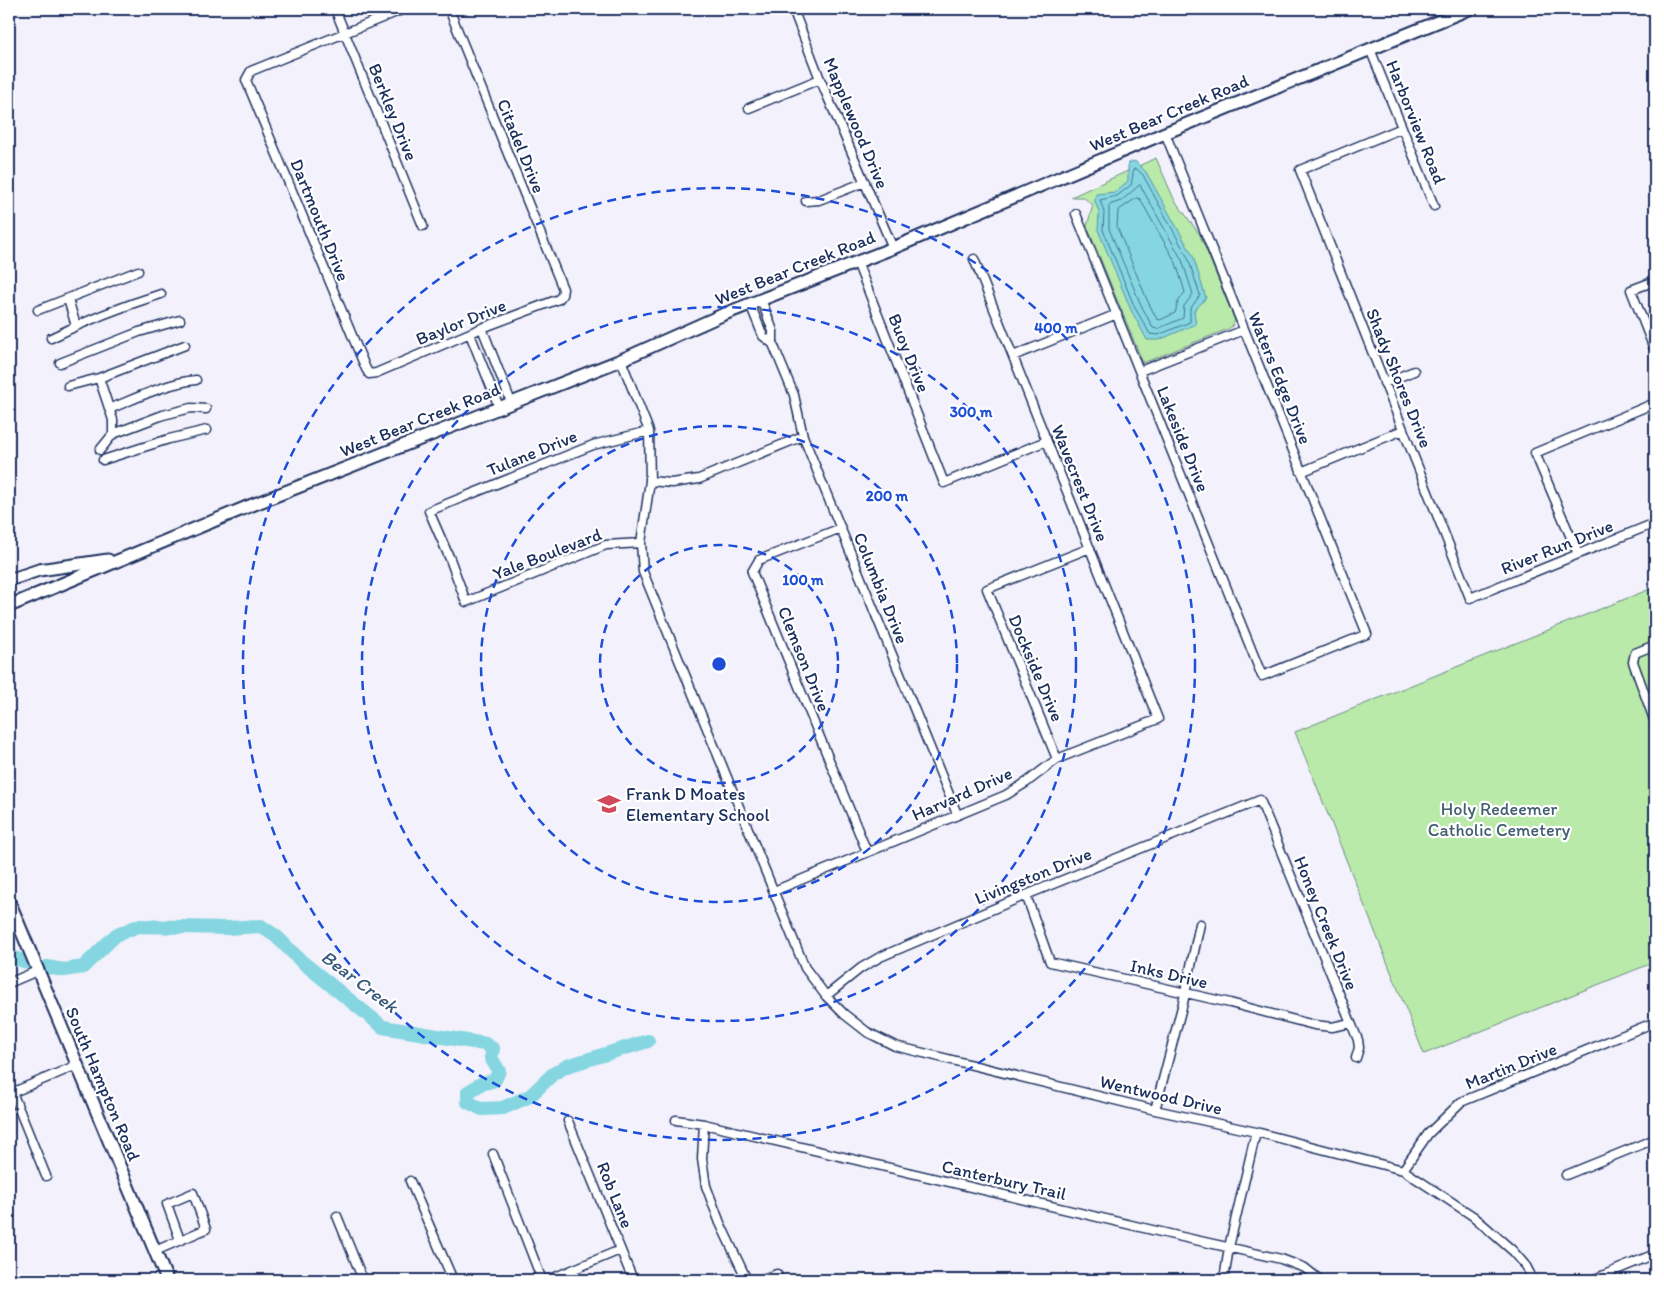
<svg xmlns="http://www.w3.org/2000/svg" width="1664" height="1289" viewBox="0 0 1664 1289" font-family="Itim,sans-serif">
<style>
.green{fill:#b9eaa9;stroke:#6a8c84}
.water{fill:#85d6e0;stroke:#5b93ac}
.lines{fill:none;stroke-linecap:round;stroke-linejoin:round}
.shore{stroke:#457292;stroke-width:1}
.river{stroke:#85d6e0;stroke-width:14}
.street-casing{stroke:#1b2f5e;stroke-width:11}
.secondary-casing{stroke:#1b2f5e;stroke-width:15}
.street{stroke:#fff;stroke-width:8}
.secondary{stroke:#fff;stroke-width:11}
.ring{fill:none;stroke:#1d4ed8;stroke-width:2.5;stroke-dasharray:9 6}
.labels{text-anchor:middle;stroke-width:4.5;stroke-linejoin:round;paint-order:stroke}
.street-label{font-size:18px;fill:#1b2f5e;stroke:#fff}
.poi-label{font-size:18px;fill:#1b2f5e;stroke:#fff;text-anchor:start}
.park-label{font-size:18px;fill:#425e71;stroke:#fff}
.water-label{font-size:19px;font-style:italic;fill:#36597e;stroke:#fff}
.centre{fill:#1d4ed8;stroke:#fff;stroke-width:2.5}
.ring-label{font-size:15px;text-anchor:middle;font-weight:bold;fill:#1d4ed8;stroke:#fff;stroke-width:4.5;stroke-linejoin:round;paint-order:stroke}
</style>
<rect width="100%" height="100%" fill="#f3f1fb"/>
<filter id="ink" filterUnits="userSpaceOnUse"><feTurbulence type="fractalNoise" baseFrequency=".02" numOctaves="2"/><feDisplacementMap in="SourceGraphic" scale="10" xChannelSelector="R" yChannelSelector="G"/><feConvolveMatrix kernelMatrix="1 2 1 2 8 2 1 2 1" color-interpolation-filters="sRGB"/></filter>
<g filter="url(#ink)">
<path class="green" d="M1156 158 1174 199 1200 235 1235 321 1232 326 1228 329 1143 363 1087 226 1093 205 1083 197H1071Z
M1655 587V962L1424 1054 1295 732Z"/>
<path class="water" d="M1135 161 1146 172 1193 256 1206 298 1194 311 1196 324 1159 340H1147L1131 310 1098 230 1099 212 1095 202 1096 194 1115 192 1128 181V163Z"/>
<g class="lines">
<path class="shore" d="M1134 169H1137L1143 175 1188 258 1200 295 1190 309V322L1158 335 1150 334 1135 308 1103 230 1104 212 1100 200 1117 196 1131 185Z
M1140 185 1182 260 1193 294 1184 306 1183 318 1157 329 1153 328 1141 305 1109 229V205L1121 201Z
M1137 198 1140 199 1176 263 1185 292 1178 302 1175 313 1160 320 1157 319 1148 302 1117 227 1118 211Z"/>
<path class="river" d="M9 956 26 962
M47 967 64 970 83 967 116 935 138 926 227 928 261 926 277 937 301 961 383 1027 485 1044 493 1049 491 1058 499 1071 495 1080 481 1084 468 1092V1102L482 1109 503 1108 530 1096 553 1074 567 1066 648 1041"/>
<defs>
<path id="street" d="M335 9 423 226
M404 9 251 71 246 80 366 369 369 374 376 373 482 328 559 299 562 295 563 289 449 9
M793 9 820 79 893 248
M1370 49 1434 206
M749 108 820 79
M1402 128 1300 170 1470 598 1655 523
M806 201 819 200 865 182
M1076 214 1262 676 1367 634 1165 133
M857 262 944 483 1046 441
M1655 281 1631 290 1655 351
M68 299 76 326
M761 299 773 331V344L794 395 803 436 957 814
M750 304 763 336 773 344
M38 310 138 271
M482 328 511 402
M470 334 499 407
M51 338C87 320 123 306 161 294
M1013 356 1117 314
M621 360 649 431 650 481 641 543 643 572 805 968 826 996 844 1014 867 1032 895 1046 1155 1110 1256 1132 1403 1170 1473 1216 1513 1251 1526 1266 1533 1280
M60 363 139 332 180 320
M1140 371 1244 330
M99 378 113 420V434
M1384 383 1414 371
M68 386 99 378 185 345
M109 409C137 398 166 383 196 380
M100 450 113 434 163 415 191 408 206 409
M103 460 169 439 207 430
M1301 472 1403 430
M650 481 672 483 699 479 803 436
M841 528 759 560 752 572 867 852
M641 543 606 545 466 602 450 559 429 511 593 445 649 431
M1578 554 1535 453 1655 403
M1655 645 1635 653 1633 662 1655 722
M1057 759 987 589 1090 548
M774 891 1006 795 1027 782 1057 759 1158 719 974 259
M1026 895 1050 962 1230 1003 1314 1025 1332 1027 1351 1023
M9 983 37 971
M826 996 861 968 880 957 1026 895 1260 800 1358 1040 1359 1048 1356 1058
M12 1092 46 1176
M9 1094 77 1065
M1155 1110 1183 1003 1200 924
M676 1120 704 1124 1182 1237 1281 1259 1305 1268 1320 1280
M568 1121 633 1280
M704 1124 702 1159 706 1186 720 1223 747 1280
M493 1154 542 1280
M1403 1170 1428 1134 1461 1102 1655 1022
M1566 1175 1655 1139
M410 1181 453 1280
M337 1216 363 1280
M155 1251 206 1229 193 1193 167 1204 180 1240
M548 1280 620 1250
M760 1280 777 1274
M1224 1280 1229 1247 1256 1132
M1592 1280 1655 1254"/>
<path id="secondary" d="M9 580 39 570 108 560
M9 606 247 507 621 360 722 315 893 248 1165 133 1469 9
M9 901 167 1280"/>
</defs>
<use href="#street" class="street-casing"/>
<use href="#secondary" class="secondary-casing"/>
<use href="#street" class="street"/>
<use href="#secondary" class="secondary"/>
</g>
</g>
<g class="ring">
<circle cx="719" cy="664" r="119"/>
<circle cx="719" cy="664" r="238"/>
<circle cx="719" cy="664" r="357"/>
<circle cx="719" cy="664" r="476"/>
</g>
<defs>
<symbol id="school-bare" viewBox="-9 -9 18 18"><path d="M0-5L7-2L0 1L-7-2ZM-4 1L0 2.5L4 1V4Q0 6-4 4Z" fill="#d1495b" stroke="#fff" stroke-width="2.5" paint-order="stroke"/></symbol>
</defs>
<g fill-rule="evenodd">
<use href="#school-bare" x="593" y="788" width="32" height="32"/>
</g>
<g class="labels">
<g class="street-label">
<text transform="translate(393 112) rotate(68)" y="6">Berkley Drive</text>
<text transform="translate(1169 113) rotate(-23)" y="6">West Bear Creek Road</text>
<text transform="translate(1416 122) rotate(68)" y="6">Harborview Road</text>
<text transform="translate(856 123) rotate(67)" y="6">Mapplewood Drive</text>
<text transform="translate(521 146) rotate(68)" y="6">Citadel Drive</text>
<text transform="translate(320 220) rotate(68)" y="6">Dartmouth Drive</text>
<text transform="translate(795 268) rotate(-22)" y="6">West Bear Creek Road</text>
<text transform="translate(461 322) rotate(-22)" y="6">Baylor Drive</text>
<text transform="translate(909 353) rotate(68)" y="6">Buoy Drive</text>
<text transform="translate(1280 378) rotate(68)" y="6">Waters Edge Drive</text>
<text transform="translate(1399 378) rotate(68)" y="6">Shady Shores Drive</text>
<text transform="translate(420 420) rotate(-22)" y="6">West Bear Creek Road</text>
<text transform="translate(1183 439) rotate(68)" y="6">Lakeside Drive</text>
<text transform="translate(532 453) rotate(-22)" y="6">Tulane Drive</text>
<text transform="translate(1080 483) rotate(68)" y="6">Wavecrest Drive</text>
<text transform="translate(1557 547) rotate(-22)" y="6">River Run Drive</text>
<text transform="translate(547 554) rotate(-21)" y="6">Yale Boulevard</text>
<text transform="translate(881 588) rotate(68)" y="6">Columbia Drive</text>
<text transform="translate(804 659) rotate(68)" y="6">Clemson Drive</text>
<text transform="translate(1036 668) rotate(67)" y="6">Dockside Drive</text>
<text transform="translate(962 794) rotate(-24)" y="6">Harvard Drive</text>
<text transform="translate(1033 876) rotate(-22)" y="6">Livingston Drive</text>
<text transform="translate(1326 923) rotate(68)" y="6">Honey Creek Drive</text>
<text transform="translate(1169 974) rotate(13)" y="6">Inks Drive</text>
<text transform="translate(1511 1066) rotate(-22)" y="6">Martin Drive</text>
<text transform="translate(103 1084) rotate(67)" y="6">South Hampton Road</text>
<text transform="translate(1161 1095) rotate(13)" y="6">Wentwood Drive</text>
<text transform="translate(1004 1180) rotate(13)" y="6">Canterbury Trail</text>
<text transform="translate(615 1195) rotate(68)" y="6">Rob Lane</text>
</g>
<g class="poi-label">
<text x="626" y="800">Frank D Moates<tspan x="626" dy="21">Elementary School</tspan></text>
</g>
<g class="park-label">
<text x="1499" y="815">Holy Redeemer<tspan x="1499" dy="21">Catholic Cemetery</tspan></text>
</g>
<g class="water-label">
<text transform="translate(360 981) rotate(37)" y="7">Bear Creek</text>
</g>
</g>
<circle cx="719" cy="664" r="8" class="centre"/>
<g class="ring-label">
<text x="1056" y="333">400 m</text>
<text x="971" y="417">300 m</text>
<text x="887" y="501">200 m</text>
<text x="803" y="585">100 m</text>
</g>
<rect width="1664" height="1289" fill="none" stroke="#fff" stroke-width="30"/>
<rect x="15" y="15" width="1634" height="1259" fill="none" stroke="#1b2f5e" stroke-width="2" filter="url(#ink)"/>
</svg>
